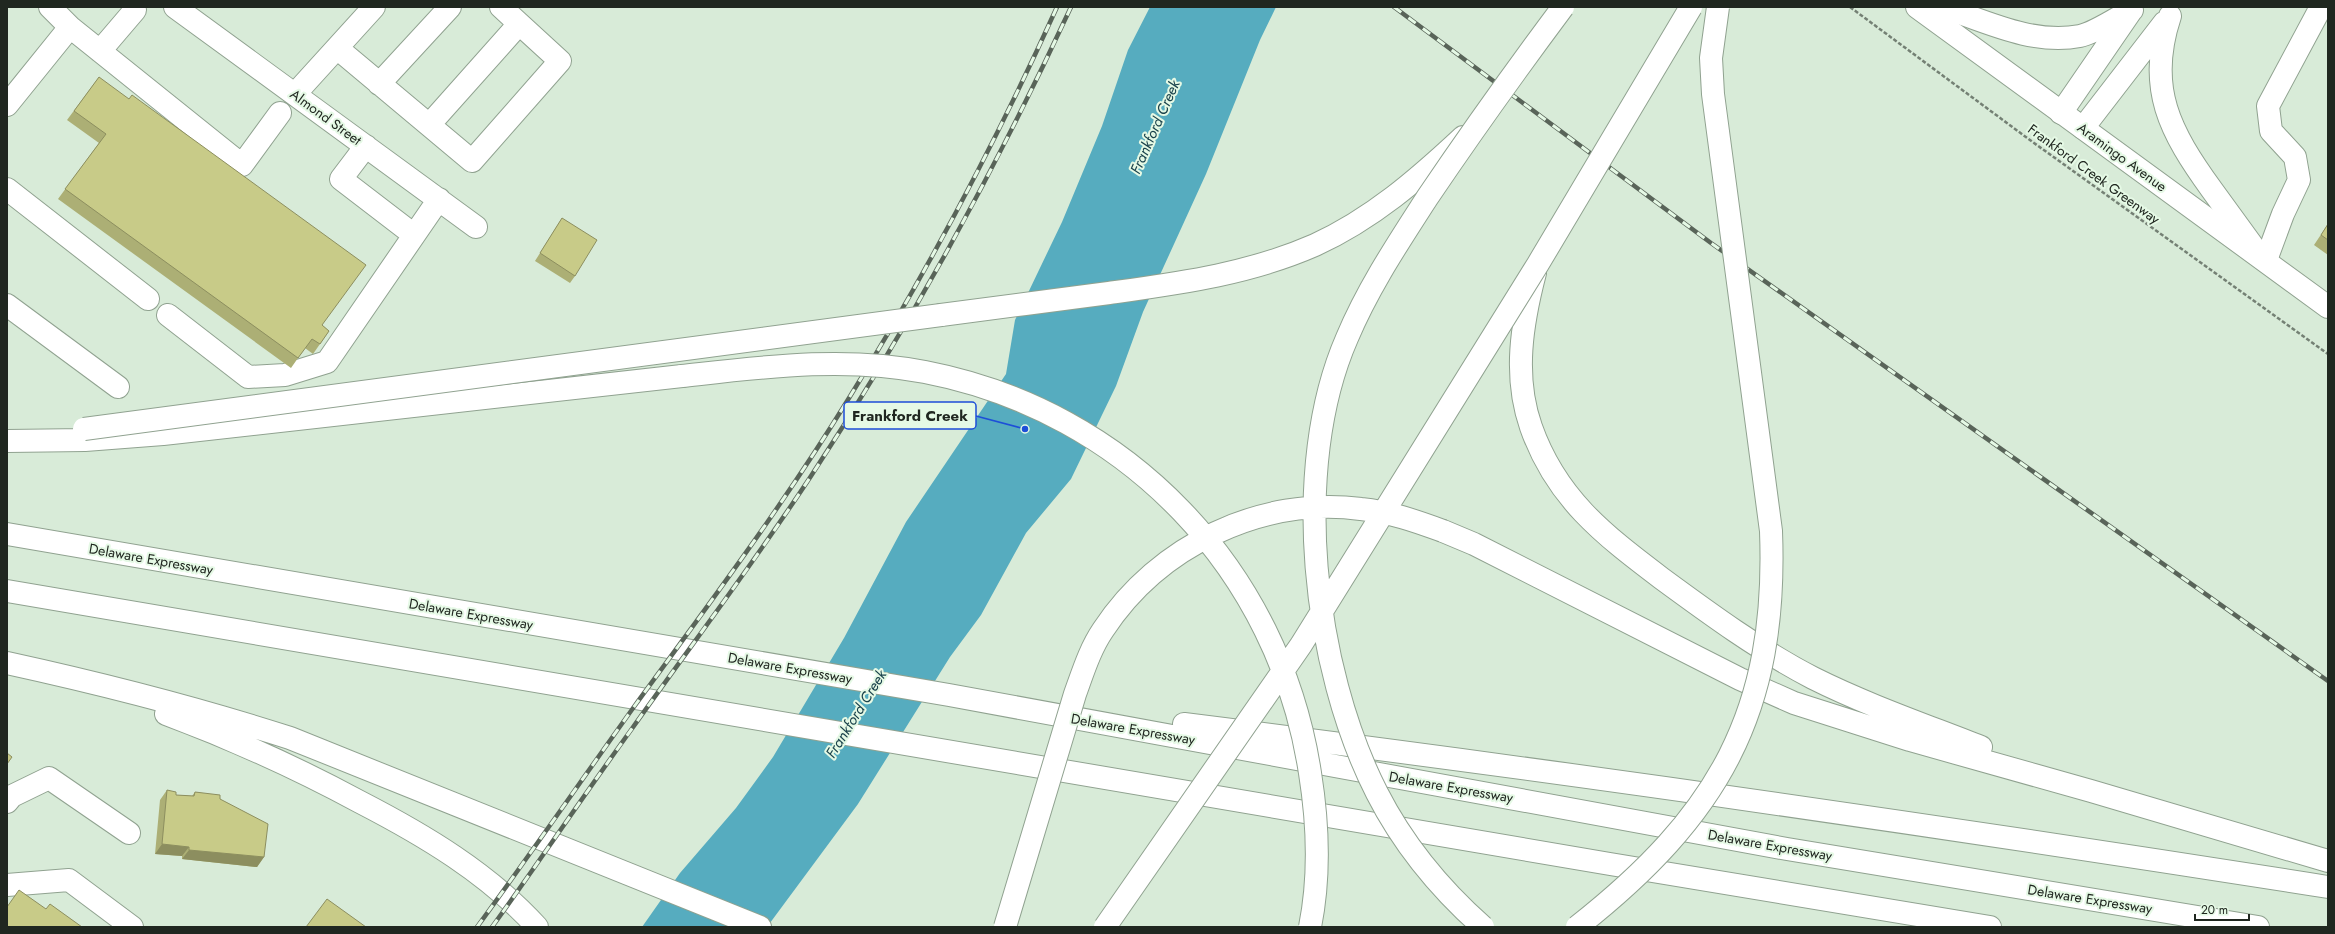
<svg xmlns="http://www.w3.org/2000/svg" width="2335" height="934" viewBox="0 0 2335 934" font-family="Jost,sans-serif">
<style>
.water{fill:#56acbf}
.lines{fill:none;stroke-linecap:round;stroke-linejoin:round}
.minor-casing{stroke:#90a290;stroke-width:24}
.major-casing{stroke:#90a290;stroke-width:24}
.highway-casing{stroke:#90a290;stroke-width:24}
.path{stroke:#748074;stroke-width:2.5;stroke-dasharray:4 2;stroke-linecap:butt}
.minor{stroke:#fff;stroke-width:22}
.major{stroke:#fff;stroke-width:22}
.highway{stroke:#fff;stroke-width:22}
.rail-casing{stroke:#596459;stroke-width:4.5}
.rail{stroke:#e5f9e5;stroke-width:3;stroke-dasharray:9;stroke-linecap:butt}
.highway-bridge-casing{stroke:#90a290;stroke-width:24;stroke-linecap:butt}
.highway-bridge{stroke:#fff;stroke-width:22}
.wall{fill:#acaf75}
.shaded-wall{fill:#8c8e5f}
.building{fill:#c8cb88;stroke:#8c8e5f}
.labels{text-anchor:middle;stroke-width:4;stroke-linejoin:round;paint-order:stroke}
.street-label{font-size:14px;fill:#202720;stroke:#e5f9e5}
.water-label{font-size:15px;font-style:italic;fill:#1b434c;stroke:#e5f9e5}
.leader{fill:none;stroke:#1d4ed8;stroke-width:1.5}
.callout-dot{fill:#1d4ed8;stroke:#e5f9e5;stroke-width:1.5}
.callout{fill:#e5f9e5;stroke:#1d4ed8;stroke-width:1.5}
.callout-label{font-size:15px;text-anchor:middle;font-weight:bold;fill:#202720}
</style>
<rect width="100%" height="100%" fill="#d8ebd8"/>
<path class="water" d="M1150 7H1276L1260 40 1206 174 1143 312 1116 386 1071 479 1026 533 981 615 950 657 858 804 767 927H642L680 873 736 808 773 757 844 638 906 522 1006 374 1015 320 1062 222 1102 126 1128 50Z"/>
<g class="lines">
<defs>
<path id="minor" d="M175 7 476 227
M70 27 242 165 280 113
M337 48 472 161 560 61 501 7
M100 51 135 10
M379 84 450 7
M295 94 374 7
M7 105 70 27 50 7
M429 125 519 24
M366 146 341 179 414 235
M7 189 148 299
M2266 260 2283 214 2299 180 2295 157 2271 131 2268 106 2321 7
M7 305 118 387
M168 315 248 377 285 375 327 362 439 199
M7 802 12 796 49 778 129 833
M7 885 69 880 132 927"/>
<path id="major" d="M1917 7 2328 307"/>
<path id="highway" d="M1943 7C1987 22 2033 45 2080 36 2095 33 2118 17 2132 10
M2170 16C2146 88 2170 132 2212 190 2228 212 2244 234 2260 256
M2061 113 2131 11
M2083 128 2164 23
M1535 273C1522 323 1513 376 1531 427 1556 498 1603 534 1661 578 1710 614 1759 650 1813 678 1867 705 1925 725 1981 747
M941 315C997 308 1053 300 1109 293 1180 283 1249 274 1315 245 1372 219 1418 179 1463 137
M7 441 85 440 163 434 682 376
M1443 531 1474 544 1740 679 1794 703 1910 740 2091 791 2328 861
M7 534 949 695 1787 849 2258 927
M7 591 1610 864 1990 927
M7 663C103 684 197 708 290 738L760 927
M166 714C233 739 297 768 360 802 424 835 488 873 537 927
M1184 724C1567 772 1948 827 2328 887"/>
</defs>
<use href="#minor" class="minor-casing"/>
<use href="#major" class="major-casing"/>
<use href="#highway" class="highway-casing"/>
<path class="path" d="M1850 7 2034 143 2328 354"/>
<use href="#minor" class="minor"/>
<use href="#major" class="major"/>
<use href="#highway" class="highway"/>
<defs>
<path id="rail" d="M1394 7 1711 243 2328 681
M477 927C531 853 583 778 636 704 709 604 784 504 849 398 927 272 996 142 1057 7
M492 927C539 862 584 795 631 730 691 645 754 563 811 476 909 327 996 169 1071 7"/>
</defs>
<use href="#rail" class="rail-casing"/>
<use href="#rail" class="rail"/>
<defs>
<path id="highway-bridge" d="M682 376C763 367 845 356 925 372 1127 411 1279 570 1310 773 1318 823 1320 877 1310 927
M84 429 941 315
M1005 927 1075 694C1083 672 1090 649 1103 630 1158 546 1261 496 1361 509 1390 512 1416 521 1443 531
M1105 927 1301 645 1538 264 1691 7
M1483 927C1440 889 1403 844 1377 793 1313 668 1290 468 1347 338 1368 288 1398 243 1427 198 1471 133 1516 70 1563 7
M1577 927C1718 816 1778 713 1771 531L1713 94 1711 58 1718 7"/>
</defs>
<use href="#highway-bridge" class="highway-bridge-casing"/>
<use href="#highway-bridge" class="highway-bridge"/>
</g>
<path class="wall" d="M99 77 322 325 329 331 313 354 305 348 291 368 58 199 99 143 67 120Z
M562 218 575 276 570 283 535 261Z
M2328 224V255L2314 245Z
M167 790 176 795 192 796 195 792 220 799 264 857 257 867 182 859V856L155 854 160 800Z"/>
<path class="shaded-wall" d="M162 844 189 847 182 856 155 854Z
M189 850 264 857 257 867 182 859Z"/>
<path class="building" d="M99 77 129 99 132 95 366 265 322 325 329 331 320 344 312 339 298 358 65 189 106 134 74 111Z
M562 218 597 240 575 276 540 253Z
M2328 224V240L2321 235Z
M7 753 12 757 7 764Z
M167 790 176 792V795L194 796 195 792 220 795V799L268 824 264 857 189 850V847L162 844Z
M19 890 46 909 50 904 82 927H7V907Z
M327 899 366 927H306Z"/>
<g class="labels">
<g class="street-label">
<text transform="translate(326 117) rotate(36)" y="5">Almond Street</text>
<text transform="translate(2122 157) rotate(36)" y="5">Aramingo Avenue</text>
<text transform="translate(2094 174) rotate(36)" y="5">Frankford Creek Greenway</text>
<text transform="translate(151 559) rotate(10)" y="5">Delaware Expressway</text>
<text transform="translate(471 614) rotate(10)" y="5">Delaware Expressway</text>
<text transform="translate(790 668) rotate(10)" y="5">Delaware Expressway</text>
<text transform="translate(1133 729) rotate(10)" y="5">Delaware Expressway</text>
<text transform="translate(1451 787) rotate(10)" y="5">Delaware Expressway</text>
<text transform="translate(1770 845) rotate(10)" y="5">Delaware Expressway</text>
<text transform="translate(2090 899) rotate(9)" y="5">Delaware Expressway</text>
</g>
<g class="water-label">
<text transform="translate(1155 127) rotate(-66)" y="5">Frankford Creek</text>
<text transform="translate(856 714) rotate(-58)" y="5">Frankford Creek</text>
</g>
</g>
<path class="leader" d="M1025 429L976 416"/>
<circle class="callout-dot" cx="1025" cy="429" r="4"/>
<rect class="callout" x="844" y="402" width="132" height="27" rx="4"/>
<g class="callout-label">
<text x="910" y="421">Frankford Creek</text>
</g>
<rect width="2335" height="934" fill="none" stroke="#202720" stroke-width="16"/>
<path d="M2195 914v6h54v-6" fill="none" stroke="#202720" stroke-width="2"/>
<text x="2201" y="914" font-size="12" fill="#202720" stroke="#e5f9e5" stroke-width="3" paint-order="stroke">20 m</text>
</svg>
